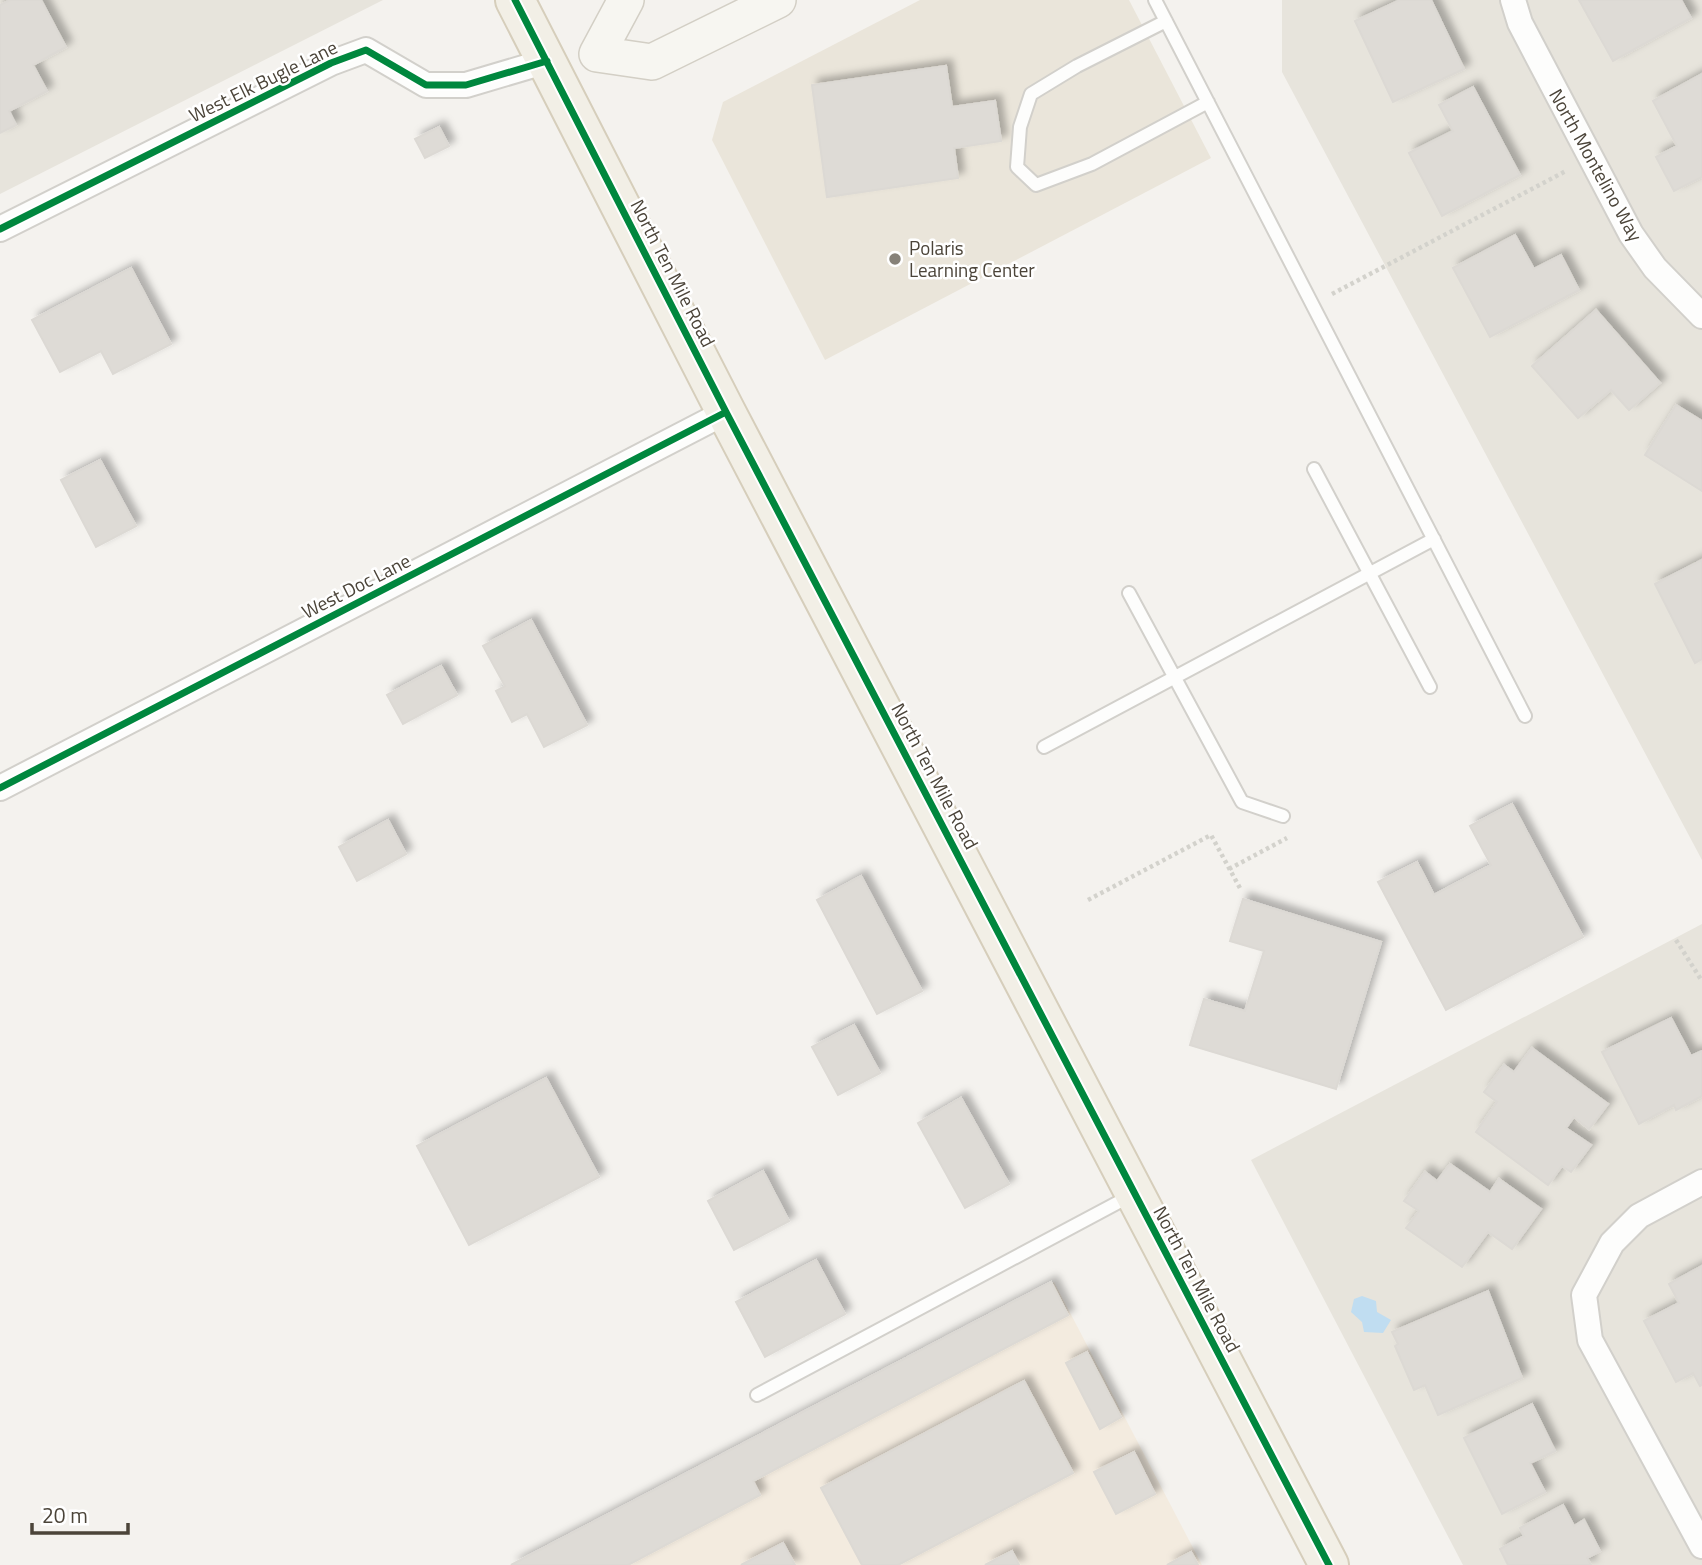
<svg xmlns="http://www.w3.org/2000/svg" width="1702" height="1565" viewBox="0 0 1702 1565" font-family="'Titillium Web',sans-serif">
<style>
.residential{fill:#e7e4dc}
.commercial{fill:#f3ebdf}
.education{fill:#eae5da}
.water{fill:#c0ddf1}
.building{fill:#dedbd6;stroke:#dcd9d4;stroke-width:2;filter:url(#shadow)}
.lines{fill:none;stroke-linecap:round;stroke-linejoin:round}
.lane-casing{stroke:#d2d0cb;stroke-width:16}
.street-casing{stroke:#d2d0cb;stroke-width:28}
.secondary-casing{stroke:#d3cfc5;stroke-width:38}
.primary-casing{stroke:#d6cebb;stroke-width:42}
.path{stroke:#d3d2cc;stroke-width:4.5;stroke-dasharray:3.5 3.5;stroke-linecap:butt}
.lane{stroke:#fdfdfc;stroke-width:12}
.street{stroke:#fdfdfc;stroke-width:24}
.secondary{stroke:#f7f6f1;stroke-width:35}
.primary{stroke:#f2efe6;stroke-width:38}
.cycleway-casing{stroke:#fff;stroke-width:11}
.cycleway{stroke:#00873e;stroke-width:7}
.poi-dot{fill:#868178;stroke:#fff;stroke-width:2.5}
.labels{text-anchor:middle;stroke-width:5;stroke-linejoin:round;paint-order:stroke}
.street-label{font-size:19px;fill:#4b4439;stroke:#fff}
.poi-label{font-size:19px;fill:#4b4439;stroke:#fff;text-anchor:start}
</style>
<defs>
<filter id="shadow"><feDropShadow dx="6" dy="-6" stdDeviation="3.5" flood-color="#0004"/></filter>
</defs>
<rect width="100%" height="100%" fill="#f4f2ee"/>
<path class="residential" d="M0 0H383L0 194Z
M1282 0H1702V860L1282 72Z
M1702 924V1565H1463L1251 1160Z"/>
<path class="commercial" d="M1054 1282 1202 1565H513Z"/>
<path class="education" d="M920 0H1129L1211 158 825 360 712 140 723 102Z"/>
<path class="water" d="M1362 1296 1376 1301 1377 1312 1391 1320 1383 1333 1364 1332 1362 1322 1351 1312 1354 1299Z"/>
<path class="building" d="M10 0H41L66 47 33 65 47 91 9 111 16 125 0 133V5Z
M1400 0H1431L1464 69 1393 102 1355 21Z
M1579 0H1681L1691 18 1613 61Z
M946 66 952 107 995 101 1001 141 954 148 958 178 827 197 812 85Z
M1702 74V177L1674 191 1656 157 1677 146 1653 101Z
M1473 87 1520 175 1442 216 1409 153 1453 131 1439 105Z
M439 127 449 146 425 158 415 139Z
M1515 235 1534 269 1561 255 1579 290 1490 337 1453 268Z
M131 268 171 344 113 374 101 351 60 372 32 320Z
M1596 310 1660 383 1629 410 1611 390 1578 418 1532 366Z
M1676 405 1702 421V491L1645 455Z
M100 460 136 526 96 547 61 480Z
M1702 560V659L1695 663 1655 584Z
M531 620 587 725 544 747 527 714 512 722 496 691 505 686 483 646Z
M441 666 457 695 403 724 387 695Z
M1512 804 1583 937 1446 1010 1378 882 1417 862 1434 895 1491 865 1470 826Z
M388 820 406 854 357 881 339 847Z
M861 876 922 991 877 1014 817 900Z
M1243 899 1381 942 1336 1089 1190 1045 1204 999 1245 1011 1264 951 1230 941Z
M1671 1018 1691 1056 1702 1051V1096L1676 1110 1674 1105 1639 1124 1602 1052Z
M854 1025 880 1073 838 1095 812 1047Z
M1532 1048 1608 1104 1589 1129 1574 1117 1566 1128 1591 1145 1571 1172 1562 1166 1548 1185 1476 1132 1497 1102 1484 1092 1504 1065 1514 1072Z
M546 1078 599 1177 469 1245 417 1146Z
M961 1098 1009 1184 965 1208 918 1123Z
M1450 1164 1490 1192 1499 1179 1541 1209 1512 1249 1488 1232 1462 1267 1406 1228 1419 1211 1404 1201 1425 1172 1437 1181Z
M763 1171 789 1221 734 1250 708 1201Z
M816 1260 845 1314 765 1357 736 1302Z
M1702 1266V1385L1700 1386 1693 1373 1676 1382 1644 1321 1679 1303 1669 1284Z
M1051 1282 1068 1315 753 1481 760 1495 628 1565H511Z
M1488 1291 1522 1378 1438 1415 1425 1385 1414 1390 1395 1346 1398 1344 1392 1332Z
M1087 1352 1121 1417 1100 1429 1066 1363Z
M1024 1381 1073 1473 898 1565H862L821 1488Z
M1532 1404 1555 1451 1530 1463 1545 1492 1502 1514 1464 1438Z
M1134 1452 1155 1494 1116 1514 1094 1472Z
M1563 1505 1574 1526 1584 1520 1600 1551 1587 1558 1591 1565H1508L1500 1549 1524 1536 1520 1528Z
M783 1543 795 1565H741Z
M1012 1551 1019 1565H985Z
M1191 1552 1198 1565H1167Z"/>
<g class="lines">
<defs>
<path id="lane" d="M1155 0 1525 716
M1166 21 1077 66 1031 94 1020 127 1017 167 1036 185 1092 164 1208 102
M1314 469 1430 687
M1129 593 1242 802 1283 816
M1044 747 1434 539
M757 1395 1132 1195"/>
<path id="street" d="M1513 0 1520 23 1631 234 1655 268 1702 316
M0 229 331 63 366 50 426 85H466L547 61
M0 788 726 412
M1702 1182 1639 1216 1612 1243 1584 1295 1590 1340 1702 1546"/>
<path id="secondary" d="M626 0 597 54 652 62 778 0"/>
<path id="primary" d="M515 0 726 412 1329 1565"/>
</defs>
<use href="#lane" class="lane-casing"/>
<use href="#street" class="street-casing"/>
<use href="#secondary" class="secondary-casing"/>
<use href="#primary" class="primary-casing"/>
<path class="path" d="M1332 294 1566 171
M1229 869 1287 838
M1088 900 1211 835 1241 890
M1676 940 1702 981"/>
<use href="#lane" class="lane"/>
<use href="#street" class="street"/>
<use href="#secondary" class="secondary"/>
<use href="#primary" class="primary"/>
<defs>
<path id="cycleway" d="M515 0 726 412 1329 1565
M0 229 331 63 366 50 426 85H466L547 61
M0 788 726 412"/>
</defs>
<use href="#cycleway" class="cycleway-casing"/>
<use href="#cycleway" class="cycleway"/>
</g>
<circle class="poi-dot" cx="895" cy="259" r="7"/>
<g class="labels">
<g class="street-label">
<text transform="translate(263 81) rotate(-26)" y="7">West Elk Bugle Lane</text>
<text transform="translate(1596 165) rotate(61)" y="7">North Montelino Way</text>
<text transform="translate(673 273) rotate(63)" y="7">North Ten Mile Road</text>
<text transform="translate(356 586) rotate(-27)" y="7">West Doc Lane</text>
<text transform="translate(935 776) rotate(62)" y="7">North Ten Mile Road</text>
<text transform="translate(1197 1279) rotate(62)" y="7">North Ten Mile Road</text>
</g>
<g class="poi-label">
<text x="909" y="255">Polaris<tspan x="909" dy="22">Learning Center</tspan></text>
</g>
</g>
<path d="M32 1523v10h96v-10" fill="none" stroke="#4b4439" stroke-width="3.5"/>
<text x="42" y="1523" font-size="21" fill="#4b4439" stroke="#ffffff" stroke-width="5" paint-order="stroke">20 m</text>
</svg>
